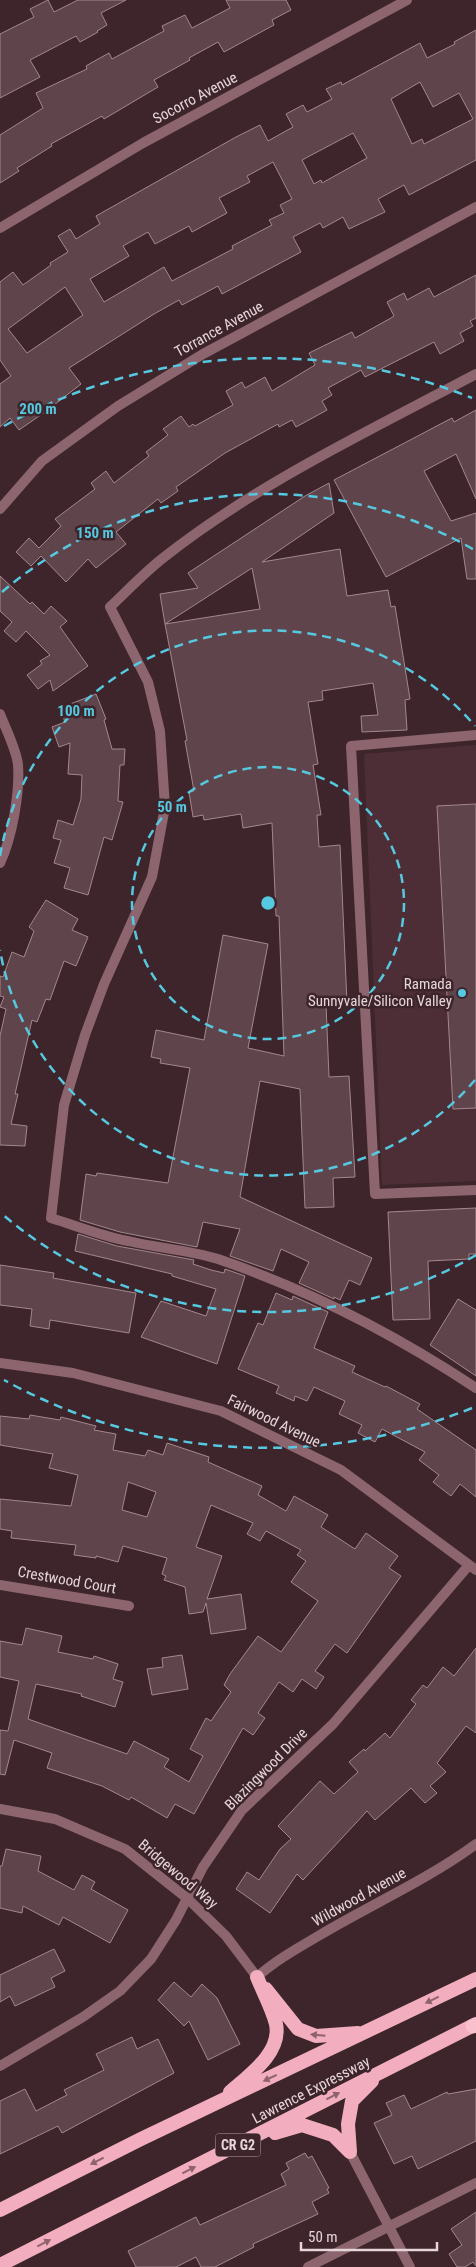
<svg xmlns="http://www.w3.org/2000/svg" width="476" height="2267" viewBox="0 0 476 2267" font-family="'Roboto Condensed',sans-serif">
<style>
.built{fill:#4d2e36}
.building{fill:#5f454b;stroke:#a4878e;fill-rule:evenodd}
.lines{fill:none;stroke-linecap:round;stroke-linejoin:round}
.service{stroke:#8c656e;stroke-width:10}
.minor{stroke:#8c656e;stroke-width:10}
.tertiary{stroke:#8c656e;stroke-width:10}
.trunk{stroke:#f2aebe;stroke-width:14}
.motorway{stroke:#f9bfcc;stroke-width:15}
.oneway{fill:#8e636d}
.ring{fill:none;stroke:#56c9e1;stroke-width:2.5;stroke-dasharray:9 6}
.poi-dot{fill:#56c9e1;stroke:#3d252b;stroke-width:2}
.labels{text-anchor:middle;stroke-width:5;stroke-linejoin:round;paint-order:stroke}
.shield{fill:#3d252b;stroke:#b3a1a5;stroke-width:1}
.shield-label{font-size:14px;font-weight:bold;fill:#e6d6d9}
.street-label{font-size:15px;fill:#e6d6d9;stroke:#3d252b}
.poi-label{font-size:15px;fill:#e6d6d9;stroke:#3d252b;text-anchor:end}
.centre{fill:#56c9e1;stroke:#3d252b;stroke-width:2.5}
.ring-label{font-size:15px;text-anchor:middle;font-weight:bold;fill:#56c9e1;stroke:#3d252b;stroke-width:5;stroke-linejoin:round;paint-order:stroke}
</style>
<rect width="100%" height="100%" fill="#3d252b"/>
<path class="built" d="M476 745V1181L382 1185 364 754Z"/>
<path class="building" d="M48 0 54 12 78 0H126L101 13 107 25 97 31 98 32 80 42 76 36 30 60 40 77 0 98V34L34 17 30 9Z
M226 0H286L291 10 272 20 274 25 224 52 218 42 189 58 190 60 154 80 158 87 104 119 102 116 51 144 52 146 17 168 19 171 0 183V135L43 108 36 93 87 69 86 66 91 63 109 53 112 59 164 31 162 26 185 15 192 28 230 8Z
M476 30V160L409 195 404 185 378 199 385 212 349 229 343 217 323 228 320 223 293 237 301 252 222 294 218 286 182 305 179 300 154 314 69 368 81 384 45 412 19 430 10 418 0 427V384L11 376 0 360V282L13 272 23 285 51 265 50 263 68 252 58 236 70 229 76 239 100 224 96 216 236 137 260 125 268 141 293 127 286 114 303 105 307 112 332 99 326 89 341 82 342 85 420 43 427 58 455 44 454 42ZM420 82 433 107 459 93 473 119 424 144 422 139 412 144 391 99ZM353 133 367 158 322 183 321 180 314 184 302 160ZM273 162 292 199 280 205 284 213 269 220 272 225 232 246 233 249 172 281 164 267 104 302 90 279 129 256 123 246 148 232 155 244 189 226 192 232 227 213 219 198 250 182 247 176ZM65 287 83 315 27 353 8 329Z
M476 275V318L470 321 473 326 460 333 464 341 440 354 434 342 365 377 361 370 328 388 332 395 322 401 327 410 296 427 292 420 279 427 278 424 225 453 176 487 178 491 161 503 158 499 116 532 126 544 96 568 88 559 66 582 41 556 31 566 16 552 29 538 39 548 61 526 55 519 95 489 91 483 106 471 114 483 149 456 146 452 168 435 163 429 181 416 189 427 193 424 195 426 233 405 226 391 242 382 245 388 265 377 272 391 315 365 309 353 352 332 355 338 391 318 394 316 387 302 404 293 407 300 429 288 434 297Z
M476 410V499L456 454 424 471 451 521 476 513V579H467L461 538 386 577 334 480 452 418 454 422Z
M329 483 334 513 262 562 340 549 347 596 388 590 391 607 395 606 410 699 405 700 407 730 362 732 361 716 378 715 373 683 322 691 323 700 308 702 318 764 313 765 321 815H317L319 847 340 845 347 1003 326 1004 329 1077 349 1076 355 1177 333 1178 334 1207 305 1208 300 1089 260 1081 240 1197 372 1258 360 1285 349 1280 340 1300 334 1297V1299L299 1283 309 1262 281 1249 273 1271 230 1256 240 1229 203 1222 197 1247 120 1232 80 1220 86 1174 96 1176 97 1173 168 1183 190 1068 160 1063 161 1059 151 1057 156 1030 204 1040 223 935 268 944 248 1048 284 1056 279 916H276L272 823 243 828 241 814 204 820 203 815 193 817 189 792 194 791 185 741 187 740 165 624 260 609 252 568 165 624 160 594 198 588 188 573 305 496Z
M0 576 30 604 32 602 44 614 51 606 67 621 60 627 88 666 53 691 50 680 38 689 27 675 42 664 40 661 50 655 26 631 16 642 4 631 12 622 0 611Z
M96 694 106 719 104 720 112 749H125L124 765H120L118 801 123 802 112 840 104 837 88 895 64 888 70 868 54 863 61 840 53 838 58 820 73 825 81 799 82 775 68 774 70 743 59 747 52 727 65 722 60 708Z
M476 804V1108L453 1109 437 806Z
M46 900 78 919 72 930 88 937 76 966 64 961 50 1000 46 999 37 1022 32 1020 15 1094H18L11 1124 27 1126 25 1146 0 1145V1036L6 1009 0 1007 4 997 0 996V976L3 977 12 952 24 957 34 931 29 927Z
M476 1208V1254H469V1259L428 1261 430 1319 393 1320 388 1212Z
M78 1234 117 1246 194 1260 193 1264 211 1270 224 1273 225 1269 245 1276 217 1364 141 1337 161 1301 206 1316 216 1289 172 1276V1274L75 1251Z
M0 1265 54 1273 53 1278 136 1293 129 1333 50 1320 49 1329 30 1326 32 1309 0 1305Z
M276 1293 292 1300 293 1296 328 1312 314 1348 355 1366 352 1372 385 1387 386 1386 420 1404 417 1409 476 1450V1497L460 1484 451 1496 433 1482 439 1475 419 1460 425 1452 382 1429 375 1442 358 1433 362 1425 339 1414 345 1401 314 1387 307 1401 295 1396 294 1401 276 1393 279 1386 238 1369 258 1323 263 1325Z
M458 1299 476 1310V1376L430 1345Z
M30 1415 60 1420 61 1417 96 1426 94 1430 116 1434 113 1450 145 1456 148 1450 163 1455 167 1443 209 1457 208 1462 262 1486 258 1495 286 1511 294 1496 328 1515 321 1527 355 1549 366 1533 398 1556 389 1568 401 1576 347 1653 335 1644 315 1671 324 1677 316 1689 302 1679 293 1692 279 1682 258 1713 265 1718 253 1735 243 1728 194 1814 175 1804 167 1818 131 1797 129 1800 102 1786 47 1768 52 1753 14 1740 5 1775 0 1774V1730L8 1731 19 1681 0 1677V1641L22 1645 26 1628 62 1636 58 1652 93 1659 94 1656 118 1664 113 1679 123 1682 115 1707 81 1696 82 1694 36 1684 28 1719 127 1754 134 1741 169 1759 164 1767 189 1782 203 1756 190 1749 206 1718 211 1721 231 1692 224 1685 230 1674 258 1636 281 1652 318 1601 291 1582 306 1561 297 1555 301 1550 266 1531 260 1541 247 1534 253 1523 211 1505 196 1547 222 1556 207 1599 241 1594 246 1629 211 1634 206 1603 203 1612 189 1614 185 1587 164 1580 166 1576 162 1574 167 1558 123 1546 118 1562 96 1556V1558L74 1555 76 1545 11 1538 12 1531 0 1529V1499L71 1506 78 1475 49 1468 53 1454 0 1445V1416L29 1419ZM128 1482 156 1492 147 1517 122 1510Z
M476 1648V1733L466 1726 437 1763 446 1772 430 1786 437 1793 425 1803 411 1788 375 1820 367 1811 303 1880 297 1874 270 1913 236 1889 247 1872 259 1880 280 1849 291 1839 278 1826 320 1781 334 1794 358 1772 349 1762 364 1749 365 1751 385 1733 390 1738 416 1704 411 1700 423 1685 427 1688 443 1667 454 1676Z
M182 1655 188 1689 152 1695 147 1669 163 1667 162 1658Z
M6 1849 41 1856 38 1871 74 1890 82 1875 95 1882 91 1889 128 1910 110 1943 63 1917 59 1925 23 1906 22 1913 0 1908V1866H2Z
M54 1949 65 1971 51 1978 55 1987 15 2006 10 1996 0 2002V1975Z
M174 1982 191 1997 202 1984 217 1998 240 2044 208 2060 189 2021 184 2026 158 2000Z
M132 2037 137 2049 158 2039 174 2073 62 2133 58 2126 0 2154V2101L25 2089 36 2111 67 2095 64 2090 104 2070 96 2054Z
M476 2089V2141L418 2169 412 2156 394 2164 374 2123 392 2115 386 2103 404 2095 411 2109 447 2092 448 2094Z
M305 2153 308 2158 312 2156 329 2188 327 2189 329 2193 312 2202 318 2214 253 2244 254 2247 215 2267H201L196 2257 176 2267H136L128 2251 196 2217 200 2225 286 2185 281 2174 289 2169 286 2163Z
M476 2212V2266L473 2262 465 2267H457L449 2254 462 2245 451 2229Z"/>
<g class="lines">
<path class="service" d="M476 374C369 431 258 483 163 558 144 573 127 591 110 607L148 682 160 731 165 807 152 877 104 984 85 1035 64 1105 51 1218C77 1226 102 1236 128 1241 157 1248 189 1250 218 1259 309 1290 396 1335 476 1388
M476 735 351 746 375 1194 476 1190"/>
<path class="minor" d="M0 228 143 143 407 0
M0 509 42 461 118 406 203 354 476 207
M0 714C5 727 17 751 18 765 20 793 12 838 0 863
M0 1363 73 1373 221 1411 341 1470 476 1570
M0 1585 129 1606
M0 1809 55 1819 125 1849 188 1899 226 1936 257 1977
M0 2066 83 2017 120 1991 151 1959 176 1920 203 1867 242 1810 333 1724 469 1565
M350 2152 410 2267
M308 2267 476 2183"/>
<path class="tertiary" d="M257 1977C276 1960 298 1948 320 1935 372 1904 427 1880 476 1844"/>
<path class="trunk" d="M266 1989 298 2029 316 2036 358 2033
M230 2092C248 2076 282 2053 276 2024 272 2008 263 1992 257 1977
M275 2133 302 2125 333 2135 350 2152
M350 2152 348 2124 352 2101 372 2081
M0 2210 141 2139 476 1979
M0 2265 476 2024"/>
<path class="motorway" d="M473 2026 476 2025"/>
</g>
<defs><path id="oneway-solid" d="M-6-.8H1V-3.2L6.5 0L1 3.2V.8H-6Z" transform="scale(1.25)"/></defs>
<g class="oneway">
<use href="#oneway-solid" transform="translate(432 2000) rotate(154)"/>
<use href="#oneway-solid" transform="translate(318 2035) rotate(-175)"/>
<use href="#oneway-solid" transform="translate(270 2078) rotate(155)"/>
<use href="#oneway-solid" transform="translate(333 2096) rotate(-27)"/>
<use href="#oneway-solid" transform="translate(97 2161) rotate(153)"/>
<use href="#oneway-solid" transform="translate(189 2170) rotate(-27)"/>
<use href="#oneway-solid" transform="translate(44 2243) rotate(-27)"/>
</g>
<g class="ring">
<circle cx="268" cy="903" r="136"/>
<path d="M475 1080A272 272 0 0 1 0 950M0 856A272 272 0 0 1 475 726"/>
<path d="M476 1255A409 409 0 0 1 2 1214M2 592A409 409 0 0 1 476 551"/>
<path d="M472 1408A545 545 0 0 1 4 1380M4 426A545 545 0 0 1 472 398"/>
</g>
<circle class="poi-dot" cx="462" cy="993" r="5"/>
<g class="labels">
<rect class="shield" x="215.5" y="2133.5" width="45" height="23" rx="4"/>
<g class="shield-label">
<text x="238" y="2150">CR G2</text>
</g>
<g class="street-label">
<text transform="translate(195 98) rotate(-28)" y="5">Socorro Avenue</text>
<text transform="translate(219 329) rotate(-29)" y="5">Torrance Avenue</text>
<text transform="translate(274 1421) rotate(26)" y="5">Fairwood Avenue</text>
<text transform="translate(67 1580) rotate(10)" y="5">Crestwood Court</text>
<text transform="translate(266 1769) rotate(-45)" y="5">Blazingwood Drive</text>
<text transform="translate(178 1874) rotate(40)" y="5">Bridgewood Way</text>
<text transform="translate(359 1897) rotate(-29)" y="5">Wildwood Avenue</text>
<text transform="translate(311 2090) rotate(-27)" y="5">Lawrence Expressway</text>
</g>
<g class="poi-label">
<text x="452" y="989">Ramada<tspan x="452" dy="17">Sunnyvale/Silicon Valley</tspan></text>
</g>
</g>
<circle cx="268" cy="903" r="8" class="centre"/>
<g class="ring-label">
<text x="38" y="414">200 m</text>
<text x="95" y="538">150 m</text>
<text x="76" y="716">100 m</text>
<text x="172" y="812">50 m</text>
</g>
<path d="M301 2242v8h136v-8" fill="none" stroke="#e6d6d9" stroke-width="2.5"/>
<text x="308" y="2242" font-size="15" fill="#e6d6d9" stroke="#3d252b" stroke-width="4" paint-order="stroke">50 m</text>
</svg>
